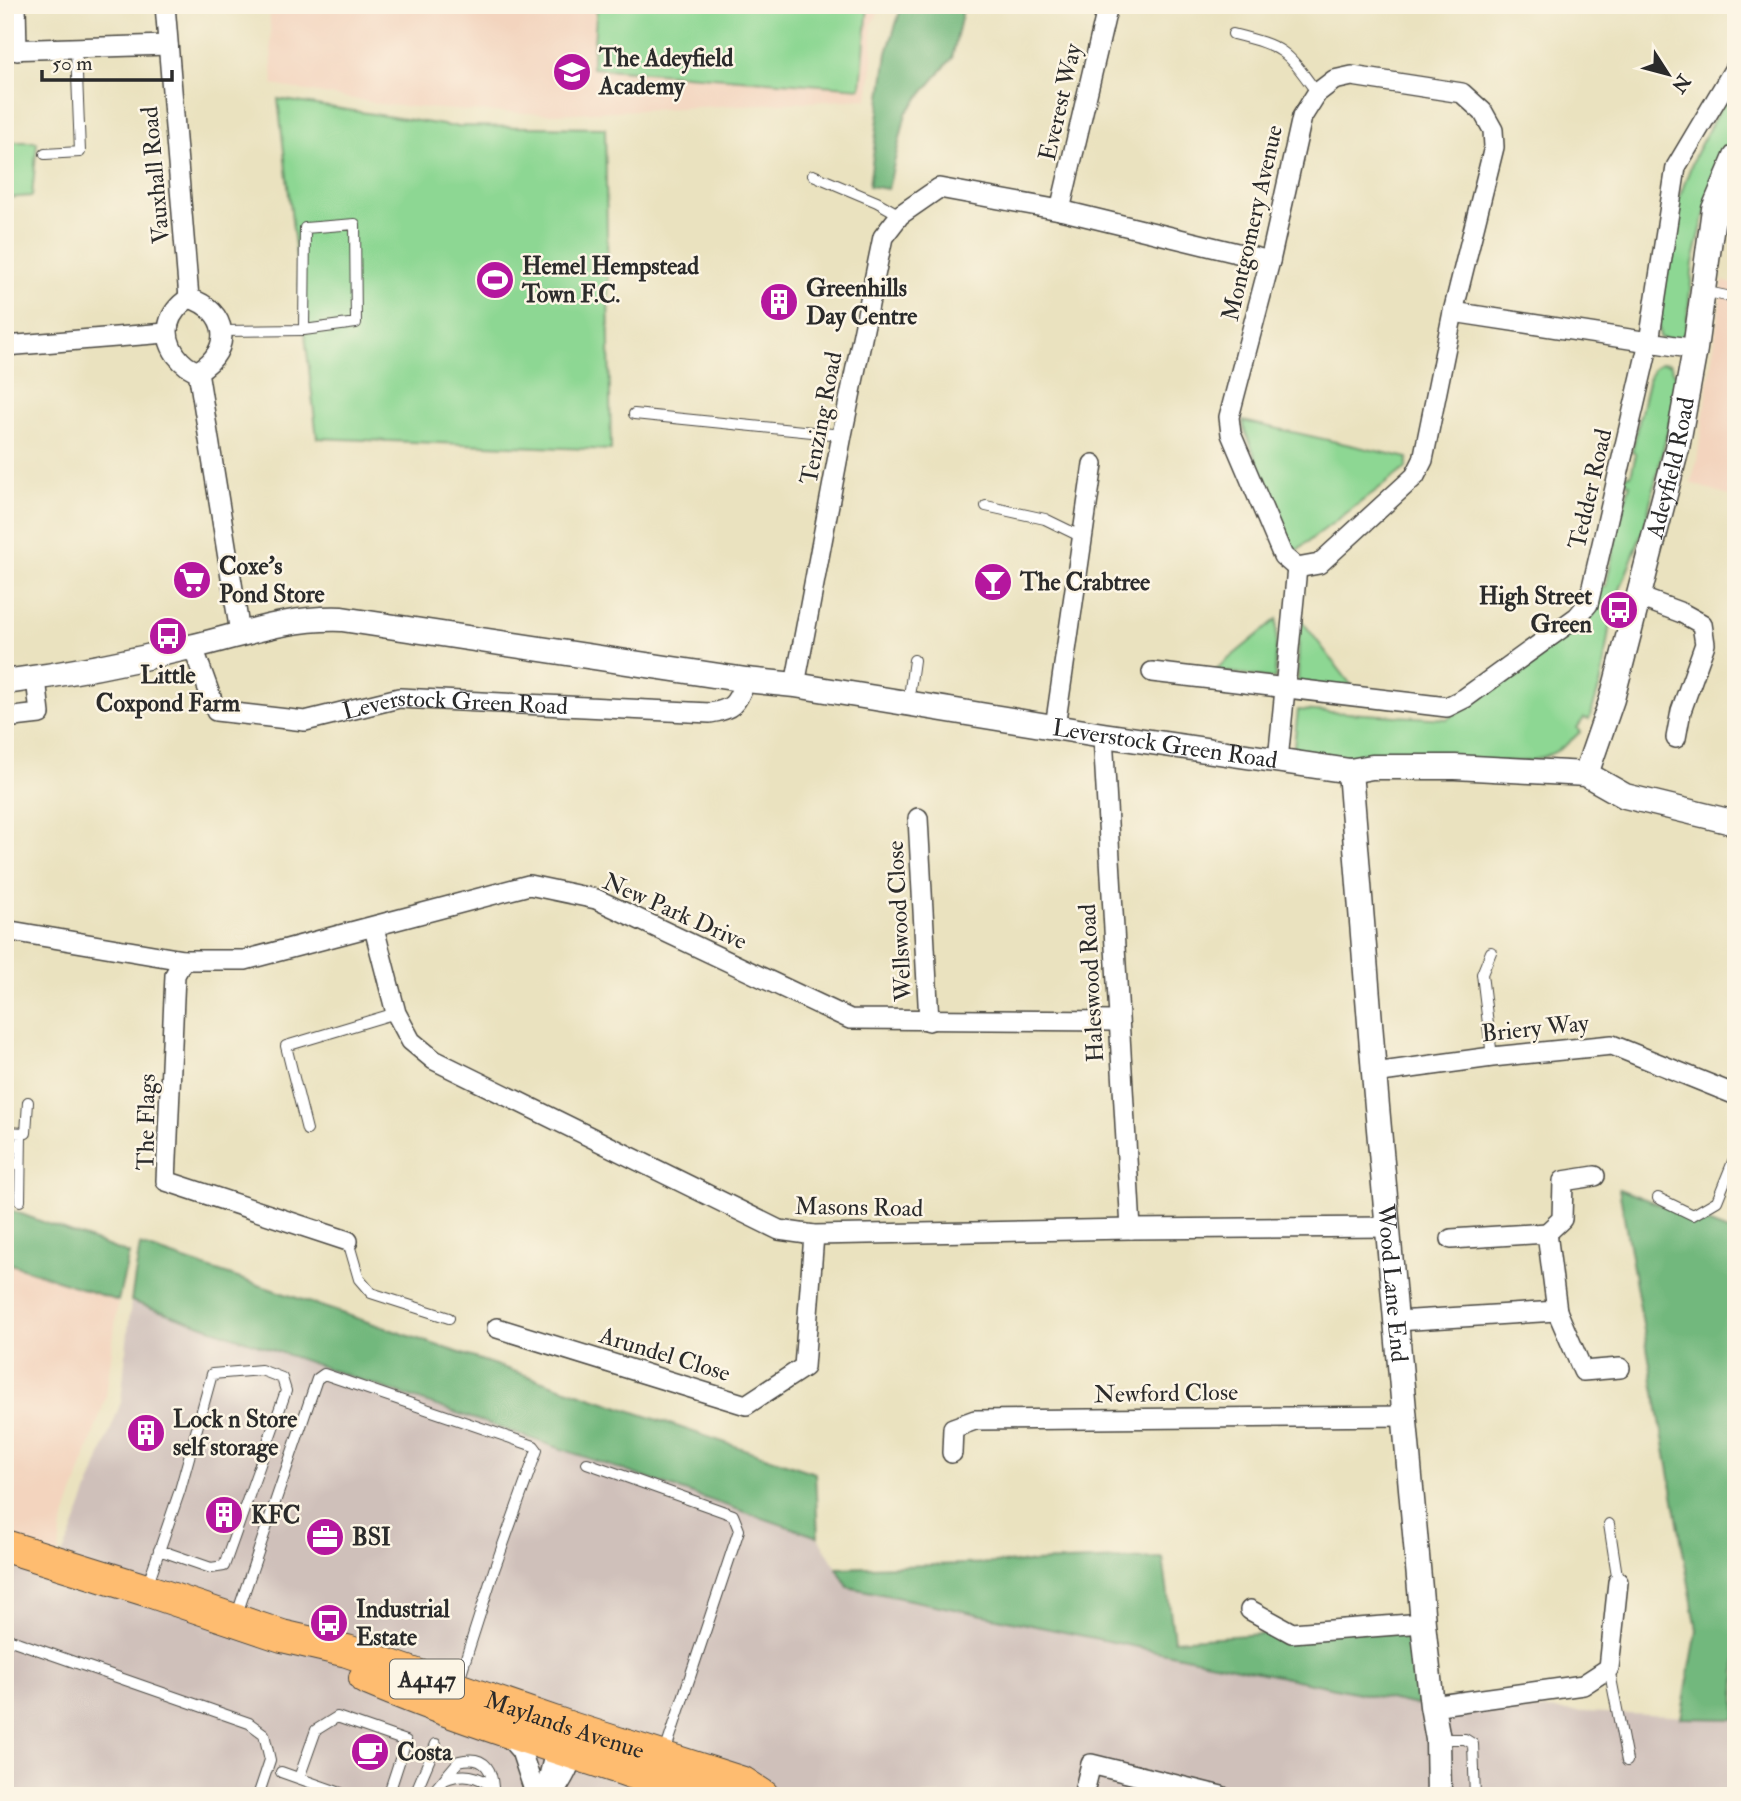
<svg xmlns="http://www.w3.org/2000/svg" width="1741" height="1801" viewBox="0 0 1741 1801" font-family="'IM FELL Double Pica',serif">
<style>
.built{fill:#f3d4be}
.industrial{fill:#cfc0ba}
.green{fill:#8dd793;stroke:#5c815f;stroke-width:2}
.forest{fill:#72b87d;stroke:#4e7254;stroke-width:2}
.lines{fill:none;stroke-linecap:round;stroke-linejoin:round}
.service-casing{stroke:#484641;stroke-width:12}
.minor-casing{stroke:#484641;stroke-width:22}
.tertiary-casing{stroke:#484641;stroke-width:27}
.primary-casing{stroke:#484641;stroke-width:34}
.service{stroke:#fff;stroke-width:10}
.minor{stroke:#fff;stroke-width:19}
.tertiary{stroke:#fff;stroke-width:24}
.primary{stroke:#febc70;stroke-width:32}
.labels{text-anchor:middle;stroke-width:5;stroke-linejoin:round;paint-order:stroke}
.shield{fill:#fcf5e5;stroke:#6a6863;stroke-width:2}
.shield-label{font-size:23px;font-weight:bold;fill:#2b2b2b}
.poi-label{font-size:24px;font-weight:bold;fill:#2b2b2b;stroke:#fcf5e5;text-anchor:start}
.street-label{font-size:24px;fill:#2b2b2b;stroke:#fcf5e5}
</style>
<rect width="100%" height="100%" fill="#fcf5e5"/>
<filter id="ink" filterUnits="userSpaceOnUse"><feTurbulence type="fractalNoise" baseFrequency=".0143" numOctaves="2"/><feDisplacementMap in="SourceGraphic" scale="14" xChannelSelector="R" yChannelSelector="G"/><feConvolveMatrix kernelMatrix="1 2 1 2 8 2 1 2 1" color-interpolation-filters="sRGB"/></filter>
<filter id="wash" filterUnits="userSpaceOnUse"><feTurbulence type="fractalNoise" baseFrequency=".00686" numOctaves="4" result="noise"/><feDisplacementMap in="SourceGraphic" scale="28" xChannelSelector="R" yChannelSelector="G"/><feGaussianBlur stdDeviation="1.57" result="paint"/><feColorMatrix in="noise" values="0 0 0 0 0 0 0 0 0 0 0 0 0 0 0 0 0 1.4 0 .05"/><feComposite in="paint" operator="in"/></filter>
<g filter="url(#wash)">
<rect width="100%" height="100%" fill="#eae2bf"/>
<path class="built" d="M269 5H883L871 25 873 60 868 99 553 114 468 111 387 105 273 85Z
M1723 281 1736 285V499L1691 483 1697 461Z
M5 1262 118 1301 106 1397 61 1530 58 1564 5 1546Z"/>
<path class="industrial" d="M131 1301 818 1537 848 1587 1412 1704 1736 1719V1796H5V1546L58 1563 71 1536 121 1402Z"/>
<path class="green" d="M597 5H868L861 88 592 68Z
M1736 78V139L1705 213 1693 263 1686 331 1680 340 1660 338 1658 316 1673 214 1696 153Z
M278 99 449 126 605 128 611 450 317 438Z
M5 142H37L32 196 5 198Z
M1661 363 1670 364 1676 377 1673 409 1644 528 1612 610 1601 682 1589 720 1584 718 1577 728 1580 732C1563 749 1553 755 1530 761L1346 765 1293 755 1298 710 1447 719 1491 689 1601 587 1606 586 1617 533 1613 531 1615 527H1618L1630 484 1625 482 1627 475H1631L1636 454 1632 452 1649 377 1654 368Z
M1243 421 1408 458 1406 468 1293 553 1244 428Z
M1299 617 1355 690 1298 682Z
M1277 619 1275 679 1215 670Z"/>
<path class="forest" d="M902 5H964L952 58 906 113 888 189 869 186 887 53Z
M1619 1189 1736 1234V1719L1681 1718 1697 1630Z
M5 1208 129 1254 118 1301 5 1262Z
M140 1245 815 1473 818 1537 131 1301Z
M1163 1558 1174 1640 1423 1623 1432 1706 1412 1704 848 1587 837 1568Z"/>
</g>
<g filter="url(#ink)">
<g class="lines">
<defs>
<path id="service" d="M1233 34C1285 47 1286 50 1317 93
M45 154 80 152 76 49
M813 175 877 202 900 215
M1703 291 1736 298
M222 331 304 330 356 323 355 224 305 228 304 330
M634 414 842 435
M986 506 1045 519 1082 537
M908 704 914 660
M1491 952 1482 974 1492 1057
M307 1130 286 1046 396 1013
M5 1132 26 1133 28 1102
M5 1163H20
M1658 1198 1693 1215 1717 1201 1736 1154
M20 1201 21 1133
M348 1241 359 1279 371 1293 449 1318
M587 1463 733 1515 739 1530 664 1755
M1609 1524 1618 1582
M147 1586 180 1490 212 1374 261 1370 282 1378 286 1391 224 1566 211 1568 159 1550
M236 1617 317 1379 324 1374 534 1446 537 1450 494 1570 457 1686
M5 1638 249 1723 264 1734 270 1760 258 1796
M1609 1668 1627 1761
M1438 1739H1465L1473 1744 1475 1796
M281 1772 349 1796
M299 1778 316 1730 337 1717 406 1741 388 1796
M444 1780C464 1772 477 1775 493 1787
M414 1796 436 1744
M426 1796 433 1792 459 1761C486 1754 494 1771 493 1796"/>
<g id="minor">
<path d="M16 5 17 51"/>
<path d="M165 5 189 298"/>
<path d="M5 50 168 45"/>
<path d="M1352 76 1462 93 1483 112 1493 130 1494 147 1453 312 1423 460 1415 476 1319 564 1297 568 1283 556 1231 434 1229 417 1270 261 1302 117 1317 93 1334 80Z"/>
<path d="M1714 209 1736 217"/>
<path d="M1060 210 1108 5"/>
<path d="M189 298C228 310 234 350 198 371 188 369 182 363 176 355 161 333 168 312 189 298Z"/>
<path d="M1453 312 1695 349"/>
<path d="M5 346 166 333"/>
<path d="M198 371 240 633"/>
<path d="M1639 597 1682 613 1702 624 1705 644 1681 711 1676 738"/>
<path id="s1" d="M193 647 216 711 305 721 399 698 710 713C736 709 736 702 746 680"/>
<path d="M1152 672 1447 707 1465 698 1577 617 1588 604 1649 342 1676 167 1736 66"/>
<path d="M795 685 842 435 883 237 900 215 939 188 1060 210 1270 261"/>
<path d="M5 718 40 714 36 678"/>
<path d="M1055 727 1093 464"/>
<path d="M1103 735 1131 1229"/>
<path d="M1278 760 1297 568"/>
<path d="M918 818 929 1021"/>
<path d="M374 928 396 1013 411 1041 434 1060 779 1230 814 1235 1131 1229 1389 1227"/>
<path d="M5 930 183 960H245L529 885 596 899 850 1019 1117 1021"/>
<path d="M183 960 175 975 166 1181 348 1241"/>
<path d="M1374 1073 1492 1057 1612 1045 1736 1095"/>
<path d="M1547 1233 1562 1219 1563 1181 1595 1176"/>
<path d="M1557 1311 1583 1371 1620 1368"/>
<path d="M1397 1321 1557 1311 1547 1233 1451 1239"/>
<path d="M497 1328 746 1405 804 1367 814 1235"/>
<path d="M952 1453 953 1428 975 1420 1406 1416"/>
<path d="M1250 1610 1292 1633 1423 1623"/>
<path d="M1432 1706 1583 1685 1609 1668 1618 1582"/>
<path d="M507 1735 521 1751 536 1796"/>
<path d="M544 1796 556 1748 562 1740"/>
<path d="M552 1796C562 1780 573 1764 574 1745"/>
<path d="M1083 1796 1091 1764 1221 1796"/>
</g>
<g id="tertiary">
<path id="s2" d="M5 682C67 674 129 662 190 647 243 635 286 617 342 619L746 680 795 685 1103 735 1350 771 1372 767H1455L1586 774 1625 796 1736 823"/>
<path id="s3" d="M1350 771 1374 1073 1423 1623 1432 1706 1438 1739 1439 1796"/>
<path id="s4" d="M1586 774 1612 699 1677 448 1695 349 1714 209 1736 157"/>
</g>
<g id="primary">
<path id="s5" d="M5 1546 146 1590 282 1636 347 1651 574 1729 743 1783 763 1796"/>
<path d="M365 1678C445 1712 529 1739 613 1766 646 1776 681 1793 716 1796"/>
</g>
</defs>
<use href="#service" class="service-casing"/>
<use href="#minor" class="minor-casing"/>
<use href="#tertiary" class="tertiary-casing"/>
<use href="#primary" class="primary-casing"/>
<use href="#service" class="service"/>
<use href="#minor" class="minor"/>
<use href="#tertiary" class="tertiary"/>
<use href="#primary" class="primary"/>
</g>
</g>
<defs>
<symbol id="school-disc" viewBox="-11 -11 22 22"><circle r="9.5" fill="#b5179e" stroke="#fcf5e5"/><path d="M0-5L7-2L0 1L-7-2ZM-4 1L0 2.5L4 1V4Q0 6-4 4Z" fill="#fff"/></symbol>
<symbol id="stadium-disc" viewBox="-11 -11 22 22"><circle r="9.5" fill="#b5179e" stroke="#fcf5e5"/><path d="M0-5a6.5 5 0 1 0 0 10a6.5 5 0 1 0 0-10ZM-3.5-1.8h7v3.6h-7Z" fill="#fff"/></symbol>
<symbol id="building-disc" viewBox="-11 -11 22 22"><circle r="9.5" fill="#b5179e" stroke="#fcf5e5"/><path d="M-4-6H4V6H1V3H-1V6H-4ZM-2.5-4.3h1.7v1.8h-1.7ZM.8-4.3h1.7v1.8H.8ZM-2.5-1h1.7V.8h-1.7ZM.8-1h1.7V.8H.8Z" fill="#fff"/></symbol>
<symbol id="supermarket-disc" viewBox="-11 -11 22 22"><circle r="9.5" fill="#b5179e" stroke="#fcf5e5"/><path d="M-6-5.5h2.5l.6 2H6L4.5 2H-2.5L-4.4-4H-6ZM-1.5 3.2a1.3 1.3 0 1 0 .1 0ZM3 3.2a1.3 1.3 0 1 0 .1 0Z" fill="#fff"/></symbol>
<symbol id="bar-disc" viewBox="-11 -11 22 22"><circle r="9.5" fill="#b5179e" stroke="#fcf5e5"/><path d="M-6-5H6L.8 .8V4.5H3.5V6h-7V4.5H-.8V.8Z" fill="#fff"/></symbol>
<symbol id="bus-disc" viewBox="-11 -11 22 22"><circle r="9.5" fill="#b5179e" stroke="#fcf5e5"/><path d="M-5-6H5V4H4V6H2V4H-2V6H-4V4H-5ZM-3.5-4V0h7V-4ZM-3.5 1.2v1.5H-2V1.2ZM2 1.2v1.5H3.5V1.2Z" fill="#fff"/></symbol>
<symbol id="office-disc" viewBox="-11 -11 22 22"><circle r="9.5" fill="#b5179e" stroke="#fcf5e5"/><path d="M-6-3h4V-5.5h4V-3h4V5H-6ZM-1-4.5V-3h2v-1.5ZM-6 0V1H6V0Z" fill="#fff"/></symbol>
<symbol id="cafe-disc" viewBox="-11 -11 22 22"><circle r="9.5" fill="#b5179e" stroke="#fcf5e5"/><path d="M-5.5-4.5H6V0H3Q3 3.5 0 3.5H-2.5Q-5.5 3.5-5.5 0ZM3-3.2v2h1.7v-2ZM-6 4.5H4V6H-6Z" fill="#fff"/></symbol>
</defs>
<g fill-rule="evenodd">
<use href="#school-disc" x="550" y="50" width="44" height="44"/>
<use href="#stadium-disc" x="473" y="258" width="44" height="44"/>
<use href="#building-disc" x="757" y="280" width="44" height="44"/>
<use href="#supermarket-disc" x="170" y="558" width="44" height="44"/>
<use href="#bar-disc" x="971" y="560" width="44" height="44"/>
<use href="#bus-disc" x="1597" y="588" width="44" height="44"/>
<use href="#bus-disc" x="146" y="614" width="44" height="44"/>
<use href="#building-disc" x="124" y="1411" width="44" height="44"/>
<use href="#building-disc" x="202" y="1493" width="44" height="44"/>
<use href="#office-disc" x="303" y="1515" width="44" height="44"/>
<use href="#bus-disc" x="307" y="1601" width="44" height="44"/>
<use href="#cafe-disc" x="348" y="1730" width="44" height="44"/>
</g>
<g class="labels">
<rect class="shield" x="390" y="1659.5" width="74" height="39" rx="5"/>
<g class="shield-label">
<text x="427" y="1687">A4147</text>
</g>
<g class="poi-label">
<text x="599" y="66">The Adeyfield<tspan x="599" dy="28">Academy</tspan></text>
<text x="522" y="274">Hemel Hempstead<tspan x="522" dy="28">Town F.C.</tspan></text>
<text x="806" y="296">Greenhills<tspan x="806" dy="28">Day Centre</tspan></text>
<text x="219" y="574">Coxe's<tspan x="219" dy="28">Pond Store</tspan></text>
<text x="1020" y="590">The Crabtree</text>
<text x="1592" y="604" text-anchor="end">High Street<tspan x="1592" dy="28">Green</tspan></text>
<text x="168" y="683" text-anchor="middle">Little<tspan x="168" dy="28">Coxpond Farm</tspan></text>
<text x="173" y="1427">Lock n Store<tspan x="173" dy="28">self storage</tspan></text>
<text x="251" y="1523">KFC</text>
<text x="352" y="1545">BSI</text>
<text x="356" y="1617">Industrial<tspan x="356" dy="28">Estate</tspan></text>
<text x="397" y="1760">Costa</text>
</g>
<g class="street-label">
<text transform="translate(1060 102) rotate(-77)" y="8">Everest Way</text>
<text transform="translate(155 175) rotate(-95)" y="8">Vauxhall Road</text>
<text transform="translate(1252 223) rotate(-77)" y="8">Montgomery Avenue</text>
<text transform="translate(821 418) rotate(-79)" y="8">Tenzing Road</text>
<text dy="8" stroke="none"><textPath href="#s4" startOffset="318">Adeyfield Road</textPath></text>
<text transform="translate(1590 489) rotate(-77)" y="8">Tedder Road</text>
<text dy="8" stroke="none"><textPath href="#s1" startOffset="310">Leverstock Green Road</textPath></text>
<text dy="8" stroke="none"><textPath href="#s2" startOffset="1176">Leverstock Green Road</textPath></text>
<text transform="translate(675 911) rotate(24)" y="8">New Park Drive</text>
<text transform="translate(899 921) rotate(-93)" y="8">Wellswood Close</text>
<text transform="translate(1091 983) rotate(-93)" y="8">Haleswood Road</text>
<text transform="translate(1535 1028) rotate(-6)" y="8">Briery Way</text>
<text transform="translate(146 1122) rotate(-89)" y="8">The Flags</text>
<text transform="translate(859 1207) rotate(1)" y="8">Masons Road</text>
<text dy="8" stroke="none"><textPath href="#s3" startOffset="514">Wood Lane End</textPath></text>
<text transform="translate(665 1354) rotate(17)" y="8">Arundel Close</text>
<text transform="translate(1166 1393) rotate(-1)" y="8">Newford Close</text>
<text dy="8" stroke="none"><textPath href="#s5" startOffset="588">Maylands Avenue</textPath></text>
</g>
</g>
<rect width="1741" height="1801" fill="none" stroke="#fcf5e5" stroke-width="28"/>
<g transform="translate(1668 74) rotate(126)" stroke="#fcf5e5" stroke-width="5" paint-order="stroke">
<path d="M0-5L12 26L0 18L-12 26Z" fill="#2b2b2b"/>
<text y="-10" font-size="19" font-weight="bold" text-anchor="middle" fill="#2b2b2b">N</text>
</g>
<path d="M42 70v10h130v-10" fill="none" stroke="#2b2b2b" stroke-width="3.5"/>
<text x="52" y="70" font-size="21" fill="#2b2b2b" stroke="#fcf5e5" stroke-width="5" paint-order="stroke">50 m</text>
</svg>
